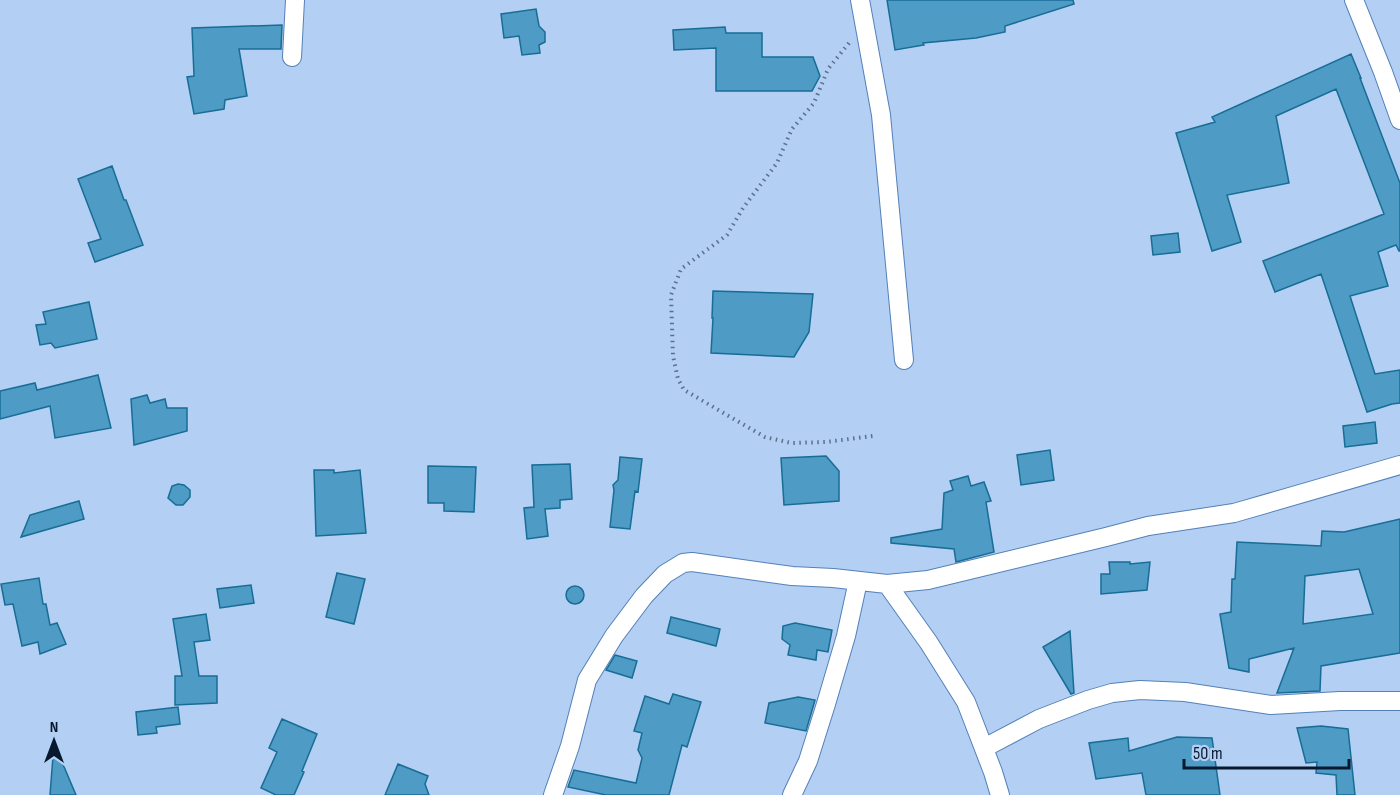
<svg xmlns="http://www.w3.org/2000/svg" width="1400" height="795" viewBox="0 0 1400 795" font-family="'Sofia Sans Condensed',sans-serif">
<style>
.building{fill:#4e9bc5;stroke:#186d95;stroke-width:1.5;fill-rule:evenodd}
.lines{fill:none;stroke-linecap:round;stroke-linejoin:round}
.street-casing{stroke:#5481b8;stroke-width:20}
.path{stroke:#5a718d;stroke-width:4;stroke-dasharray:1.5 4.5;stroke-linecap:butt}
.street{stroke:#fff;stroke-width:18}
</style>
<rect width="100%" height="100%" fill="#b3cff3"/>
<path class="building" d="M887 0H1073L1074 4 1005 26V32L976 38 923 43 924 45 895 50Z
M536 9 539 26 545 32V42L539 45 540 53 522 55 519 36 504 38 501 14Z
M282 25 281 49H239L247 96 225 100 224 109 194 114 187 77 194 76 192 28Z
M725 27 726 33H762V57H813L820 76 812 91H716V48L674 50 673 30Z
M1351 54 1361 78H1360L1400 183V251H1399L1396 245 1378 252 1388 286 1350 296 1375 374 1400 370V403L1392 404 1367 412 1321 274 1275 292 1263 261 1384 214 1336 89 1276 116 1289 183 1227 195 1241 242 1212 251 1176 133 1215 122 1212 117Z
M112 166 124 200H126L143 245 95 262 88 243 101 239 78 179Z
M1178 233 1180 252 1153 255 1151 236Z
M713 291 813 294 809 332 794 357 711 353 713 318H712Z
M89 302 97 339 55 348 51 343 40 345 36 325 46 324 43 312Z
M98 375 111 428 55 438 50 406 0 419V391L35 383 37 390Z
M147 395 150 403 165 399 167 408H187V431L134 445 131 399Z
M1375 422 1377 443 1345 447 1343 426Z
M1050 450 1054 480 1021 485 1017 455Z
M826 456 839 471V501L784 505 781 458Z
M620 457 642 459 638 492 635 491 630 529 610 527 614 490 613 485 618 480Z
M570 464 572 499 560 500V508L545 509 548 536 527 539 524 508 534 507 532 465Z
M428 466 476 467 474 512 444 511V503H428Z
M314 470H334V473L360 470 366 533 316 536Z
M968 476 971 486 984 482 991 501 986 502 994 552 956 562 954 549 891 543V538L942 529 944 493 953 490 950 481Z
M178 484 184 485 190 490V497L183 505H176L168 498 172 486Z
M79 501 84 519 21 537 30 515Z
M1400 519V653L1321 666 1320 691 1277 693 1294 648 1249 659V672L1229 668 1220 614 1231 612 1232 579H1235L1237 542 1321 546 1322 531 1344 532ZM1359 569 1373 614 1303 624 1305 576Z
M1109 562H1130V564L1150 562 1147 590 1101 594V574H1110Z
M337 573 365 579 354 624 326 617Z
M39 578 43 604H46L50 625 57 623 66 644 40 654 38 642 22 646 13 604 5 605 1 584Z
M251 585 254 603 220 608 217 589Z
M566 595a9 9 0 1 1 18 0a9 9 0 1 1-18 0Z
M206 614 210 640 194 642 199 676H217V703L175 705V676H182L173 619Z
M671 617 720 629 716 646 667 633Z
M795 623 832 630 828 652 817 650 816 660 788 655 790 645 782 639 783 626Z
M1070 631 1074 693 1071 694 1043 647Z
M615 655 637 661 632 678 606 670Z
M673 694 701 702 687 747 682 745 669 795H606L568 787 574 770 636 783 642 758 638 750 642 733 634 731 645 696 669 704Z
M798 697 815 700 806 731 765 723 769 703Z
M178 707 180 724 156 727 157 733 138 735 136 712Z
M282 719 317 734 302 771 304 772 294 795H276L261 788 277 752 269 748Z
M1321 726 1348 729 1355 795H1337L1336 775 1316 773 1317 762 1306 763 1297 728Z
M1177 737 1212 738 1220 795H1146L1142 773 1096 779 1089 743 1128 738 1129 751Z
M54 743 76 795H50Z
M398 764 428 776 425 784 429 795H385Z"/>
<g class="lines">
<defs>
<path id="street" d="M860 0 881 115 904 360
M1354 0 1383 72 1400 120
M292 57 295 0
M887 584 929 643 966 702 993 772 1000 795
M984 748 1039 719 1088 700 1112 693 1140 690 1185 692 1271 705 1340 701H1400
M553 795 570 746 587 680 614 636 644 596 665 574 683 563 692 562 792 576 833 578 887 584 928 580 1106 537 1148 526 1234 513 1400 465
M792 795 808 761 826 704 846 636 858 581"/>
</defs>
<use href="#street" class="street-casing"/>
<path class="path" d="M849 43 828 69 814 103 792 129 777 163 743 208 727 235 681 269 671 295 673 356 678 379 684 390 765 437 791 443 826 442 873 436"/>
<use href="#street" class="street"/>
</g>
<g transform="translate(54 741)" stroke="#b3cff3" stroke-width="4.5" paint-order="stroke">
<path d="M0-4.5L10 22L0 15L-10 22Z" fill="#08192f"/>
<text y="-9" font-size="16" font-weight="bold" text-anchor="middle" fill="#08192f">N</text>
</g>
<path d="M1184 759v9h165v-9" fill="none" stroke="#08192f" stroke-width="3"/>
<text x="1193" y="759" font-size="18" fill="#08192f" stroke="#b3cff3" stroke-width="4.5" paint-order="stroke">50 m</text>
</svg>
